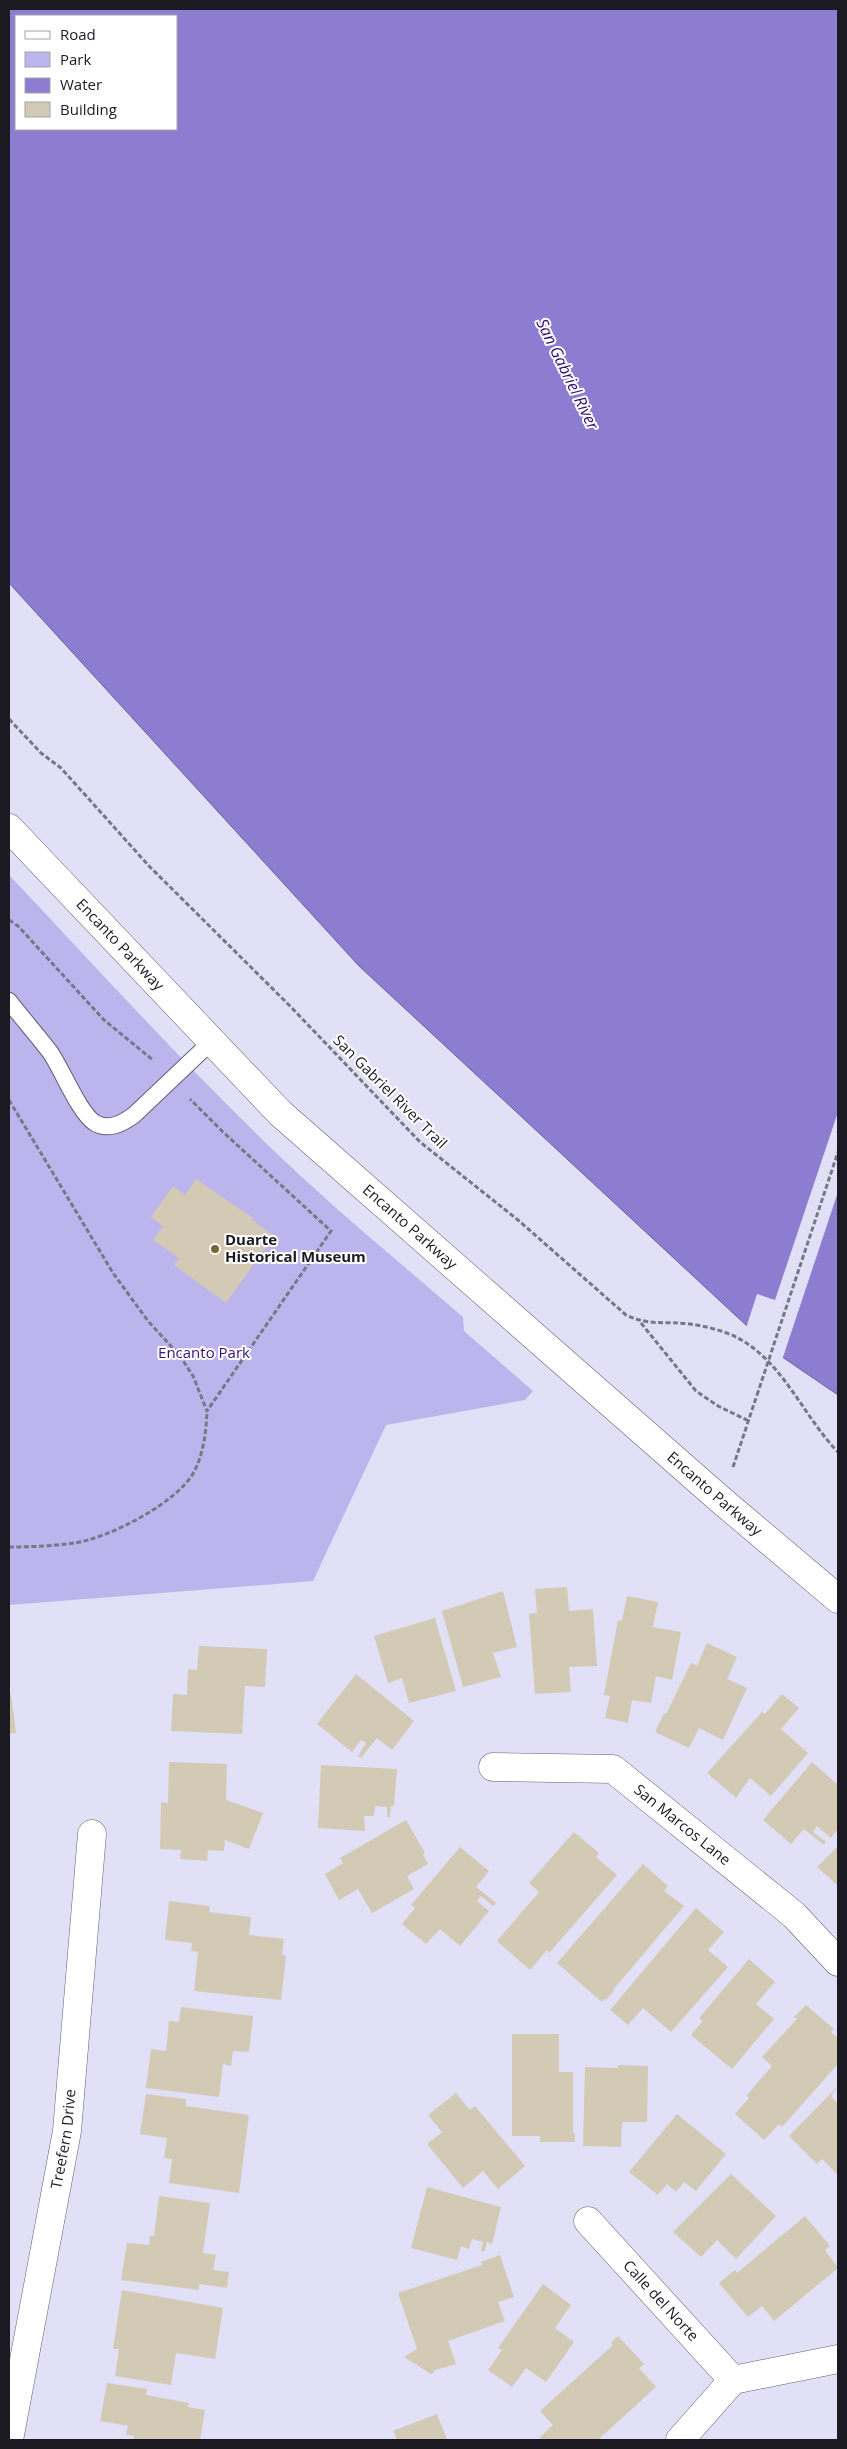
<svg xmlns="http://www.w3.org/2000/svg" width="847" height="2449" viewBox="0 0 847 2449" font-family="'Open Sans',sans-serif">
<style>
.green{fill:#bcb4ed}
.water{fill:#8d7dd0;stroke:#6b5f9c;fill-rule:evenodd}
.pier{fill:#e2e0f6}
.building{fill:#d3cab5}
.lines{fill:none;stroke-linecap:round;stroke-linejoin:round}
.service-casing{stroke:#625f72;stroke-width:18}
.minor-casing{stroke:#625f72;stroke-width:29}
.tertiary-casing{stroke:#625f72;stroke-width:29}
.path{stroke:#787785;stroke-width:3;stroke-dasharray:5 2.5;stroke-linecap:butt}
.service{stroke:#fff;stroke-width:16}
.minor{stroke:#fff;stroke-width:28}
.tertiary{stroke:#fff;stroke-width:28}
.path-bridge{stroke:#787785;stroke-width:3;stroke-dasharray:5 2.5;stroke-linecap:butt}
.poi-dot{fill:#7a6534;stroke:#fff;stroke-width:2}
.labels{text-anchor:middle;stroke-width:4;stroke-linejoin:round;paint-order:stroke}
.street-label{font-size:15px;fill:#1b1a22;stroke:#fff}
.poi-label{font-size:15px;font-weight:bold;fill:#1b1a22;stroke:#fff;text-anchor:start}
.park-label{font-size:15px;fill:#361175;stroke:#fff}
.water-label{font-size:16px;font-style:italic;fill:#32086f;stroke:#fff}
</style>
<rect width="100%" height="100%" fill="#e2e0f6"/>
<path class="green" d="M9 875C95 966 180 1060 270 1147 332 1207 398 1261 463 1317L464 1331 533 1391 525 1400 386 1425 313 1581 9 1605Z"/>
<path class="water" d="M9 9H838V1395L775 1352 359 966 9 583ZM16 16H176V129H16Z"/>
<path class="pier" d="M838 1112V1192L782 1360 746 1328 757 1294 775 1300Z"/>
<path class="building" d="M196 1179 253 1218 252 1220 274 1236 226 1303 174 1265 179 1258 153 1240 163 1226 151 1217 173 1186 185 1195Z
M567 1587 569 1611 593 1609 597 1666 569 1667 571 1692 535 1694 529 1614 537 1613 535 1589Z
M503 1591 517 1647 493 1653 501 1677 463 1687 442 1611Z
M627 1596 658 1602 653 1627 681 1632 672 1680 656 1676 651 1703 632 1700 628 1723 605 1718 610 1696 604 1695 618 1620 622 1621Z
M435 1618 456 1691 409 1703 402 1678 388 1683 374 1636Z
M707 1643 737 1657 727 1679 747 1688 723 1740 699 1728 689 1748 655 1732 664 1713 666 1714 691 1663 697 1666Z
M199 1646 267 1649 265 1687 245 1686 242 1734 171 1731 173 1694 187 1695 188 1669 197 1670Z
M356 1674 414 1721 392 1750 377 1738 361 1758 358 1756 366 1743 361 1740 352 1752 317 1724Z
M11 1694 16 1733 9 1734V1695Z
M782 1694 799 1708 781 1729 808 1753 771 1796 750 1778 736 1798 707 1773 762 1712 765 1714Z
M169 1762 227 1764 226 1800 263 1813 249 1849 225 1840 224 1851 208 1850 207 1861 180 1859 181 1850 160 1849 161 1802 168 1803Z
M812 1762 838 1785V1829L831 1838 817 1826 813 1832 826 1842 824 1845 804 1829 791 1844 763 1820Z
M321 1765 397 1769 394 1806H391L390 1817H387V1807L375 1806 374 1816H364L365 1831 318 1828Z
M406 1820 425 1853 423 1854 428 1864 407 1876 414 1889 372 1913 358 1889 339 1900 325 1874 343 1863 340 1858Z
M574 1832 599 1853 596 1857 617 1875 549 1953 547 1950 530 1970 497 1941 539 1892 529 1883Z
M838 1846V1886L817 1867Z
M460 1847 489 1871 476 1887 496 1903 493 1906 481 1896 477 1901 489 1911 460 1946 440 1929 426 1944 402 1924 415 1908 411 1905Z
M643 1864 668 1886 664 1891 684 1906 613 1990 614 1991 606 2000 605 1999 602 2002 557 1963Z
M169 1901 210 1906 209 1912 251 1917 249 1935 284 1939 282 1955 286 1956 281 2000 194 1991 198 1952 191 1951 192 1943 165 1940Z
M696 1908 724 1932 708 1950 728 1967 671 2032 643 2008 628 2025 610 2010Z
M749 1959 775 1982 756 2004 774 2019 732 2069 691 2035 703 2021 699 2018Z
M806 2005 834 2029 831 2032 838 2038V2064L782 2127 779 2124 764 2140 735 2114 749 2098 747 2095 772 2066 762 2057 797 2019 794 2017Z
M181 2007 253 2016 249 2052 233 2051 231 2066 223 2064 219 2097 146 2088 151 2049 166 2051 169 2021 179 2022Z
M512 2034H559V2072H573V2133H575V2142H540V2136H512Z
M618 2065 648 2066 647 2122H622L621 2147 583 2146 585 2067 618 2068Z
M838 2086 831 2096 838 2104 837 2174 822 2159 817 2164 789 2136Z
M456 2093 470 2110 475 2106 525 2166 498 2189 483 2171 463 2188 427 2144 442 2132 428 2115Z
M146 2094 186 2099V2106L249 2115 239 2193 169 2183 172 2159 164 2158 167 2138 140 2134Z
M677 2114 726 2154 696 2191 684 2182 676 2192 667 2184 658 2195 629 2172Z
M731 2174 776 2216 736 2259 717 2240 701 2257 673 2232Z
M427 2187 501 2207 492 2244 487 2242 484 2252 481 2251 483 2242 472 2239 469 2249 461 2246 457 2260 411 2248Z
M159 2196 210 2203 203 2253 216 2255 213 2270 229 2272 227 2288 199 2284V2290L121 2280 127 2243 149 2245 150 2236H154Z
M805 2216 830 2246 825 2250 838 2268 774 2321 762 2306 748 2317 719 2283 735 2270 737 2273Z
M500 2255 514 2297 498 2302 505 2321 448 2341 456 2364 436 2370 431 2374 404 2357 417 2349 398 2293 482 2265 481 2262Z
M543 2284 571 2305 555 2328 574 2342 546 2382 526 2368 512 2387 488 2370 502 2350 498 2348Z
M122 2290 223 2308 215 2359 176 2353 171 2385 115 2376 119 2349H113Z
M618 2336 644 2364 639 2368 656 2387 598 2440H543L539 2438 553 2425 540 2411 613 2345 611 2342Z
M107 2383 147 2389 146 2395 189 2403 188 2407 205 2410 200 2440H133L134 2436 126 2435 128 2426 100 2421Z
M437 2414 447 2440H397L393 2431Z"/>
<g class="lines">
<defs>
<path id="service" d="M9 1001C22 1018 37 1035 50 1052 62 1069 79 1113 95 1123 109 1131 123 1123 134 1115L212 1041"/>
<g id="minor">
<path id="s1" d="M493 1767 613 1769 794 1915 838 1962"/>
<path id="s2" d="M588 2221 733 2380"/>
<path id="s3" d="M9 2440 67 2131 92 1834"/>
<path d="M680 2440 733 2380 838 2359"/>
</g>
<g id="tertiary">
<path id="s4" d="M9 828 280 1113 722 1501 838 1599"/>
</g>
</defs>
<use href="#service" class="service-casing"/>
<use href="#minor" class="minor-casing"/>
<use href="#tertiary" class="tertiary-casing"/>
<path class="path" d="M9 719 41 753 61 768 149 866 290 1006 420 1142 518 1220 626 1315C649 1326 666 1321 690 1324 705 1326 725 1331 738 1338 784 1363 803 1416 838 1452
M9 920 18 926 104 1020 153 1060
M9 1100 113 1273 148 1321 180 1356 193 1376 207 1411 331 1231 223 1132 190 1099
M641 1323 696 1391 718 1406 749 1421
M733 1467 757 1395
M9 1547C30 1547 53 1546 74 1543 107 1539 180 1502 195 1470 204 1451 206 1432 207 1411"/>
<use href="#service" class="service"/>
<use href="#minor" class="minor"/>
<use href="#tertiary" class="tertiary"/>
<path class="path-bridge" d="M757 1395 838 1152"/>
</g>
<circle class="poi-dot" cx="215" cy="1249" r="5"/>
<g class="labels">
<g class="street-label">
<text dy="5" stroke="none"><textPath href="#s4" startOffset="161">Encanto Parkway</textPath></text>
<text transform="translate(390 1092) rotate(45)" y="5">San Gabriel River Trail</text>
<text dy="5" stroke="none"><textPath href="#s4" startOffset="566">Encanto Parkway</textPath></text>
<text dy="5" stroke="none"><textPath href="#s4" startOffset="971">Encanto Parkway</textPath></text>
<text dy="5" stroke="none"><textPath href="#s1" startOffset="209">San Marcos Lane</textPath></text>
<text dy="5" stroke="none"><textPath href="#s3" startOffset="306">Treefern Drive</textPath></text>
<text dy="5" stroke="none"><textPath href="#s2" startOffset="108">Calle del Norte</textPath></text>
</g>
<g class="poi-label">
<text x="225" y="1245">Duarte<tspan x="225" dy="17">Historical Museum</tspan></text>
</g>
<g class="park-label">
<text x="204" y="1358">Encanto Park</text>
</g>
<g class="water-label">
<text transform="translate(568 374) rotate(64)" y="6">San Gabriel River</text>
</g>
</g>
<rect width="847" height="2449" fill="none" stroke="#1b1a22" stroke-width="20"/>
<rect x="15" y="15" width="162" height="115" fill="#ffffff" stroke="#a4a3a7"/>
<rect x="25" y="31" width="25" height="8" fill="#ffffff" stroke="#a4a3a7"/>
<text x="60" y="40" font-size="15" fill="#1b1a22">Road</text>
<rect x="25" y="52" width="25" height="15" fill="#bcb4ed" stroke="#a4a3a7"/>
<text x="60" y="65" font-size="15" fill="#1b1a22">Park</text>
<rect x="25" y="78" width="25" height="15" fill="#8d7dd0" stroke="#a4a3a7"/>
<text x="60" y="90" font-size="15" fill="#1b1a22">Water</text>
<rect x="25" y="102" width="25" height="15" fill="#d3cab5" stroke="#a4a3a7"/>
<text x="60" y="115" font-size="15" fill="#1b1a22">Building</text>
</svg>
